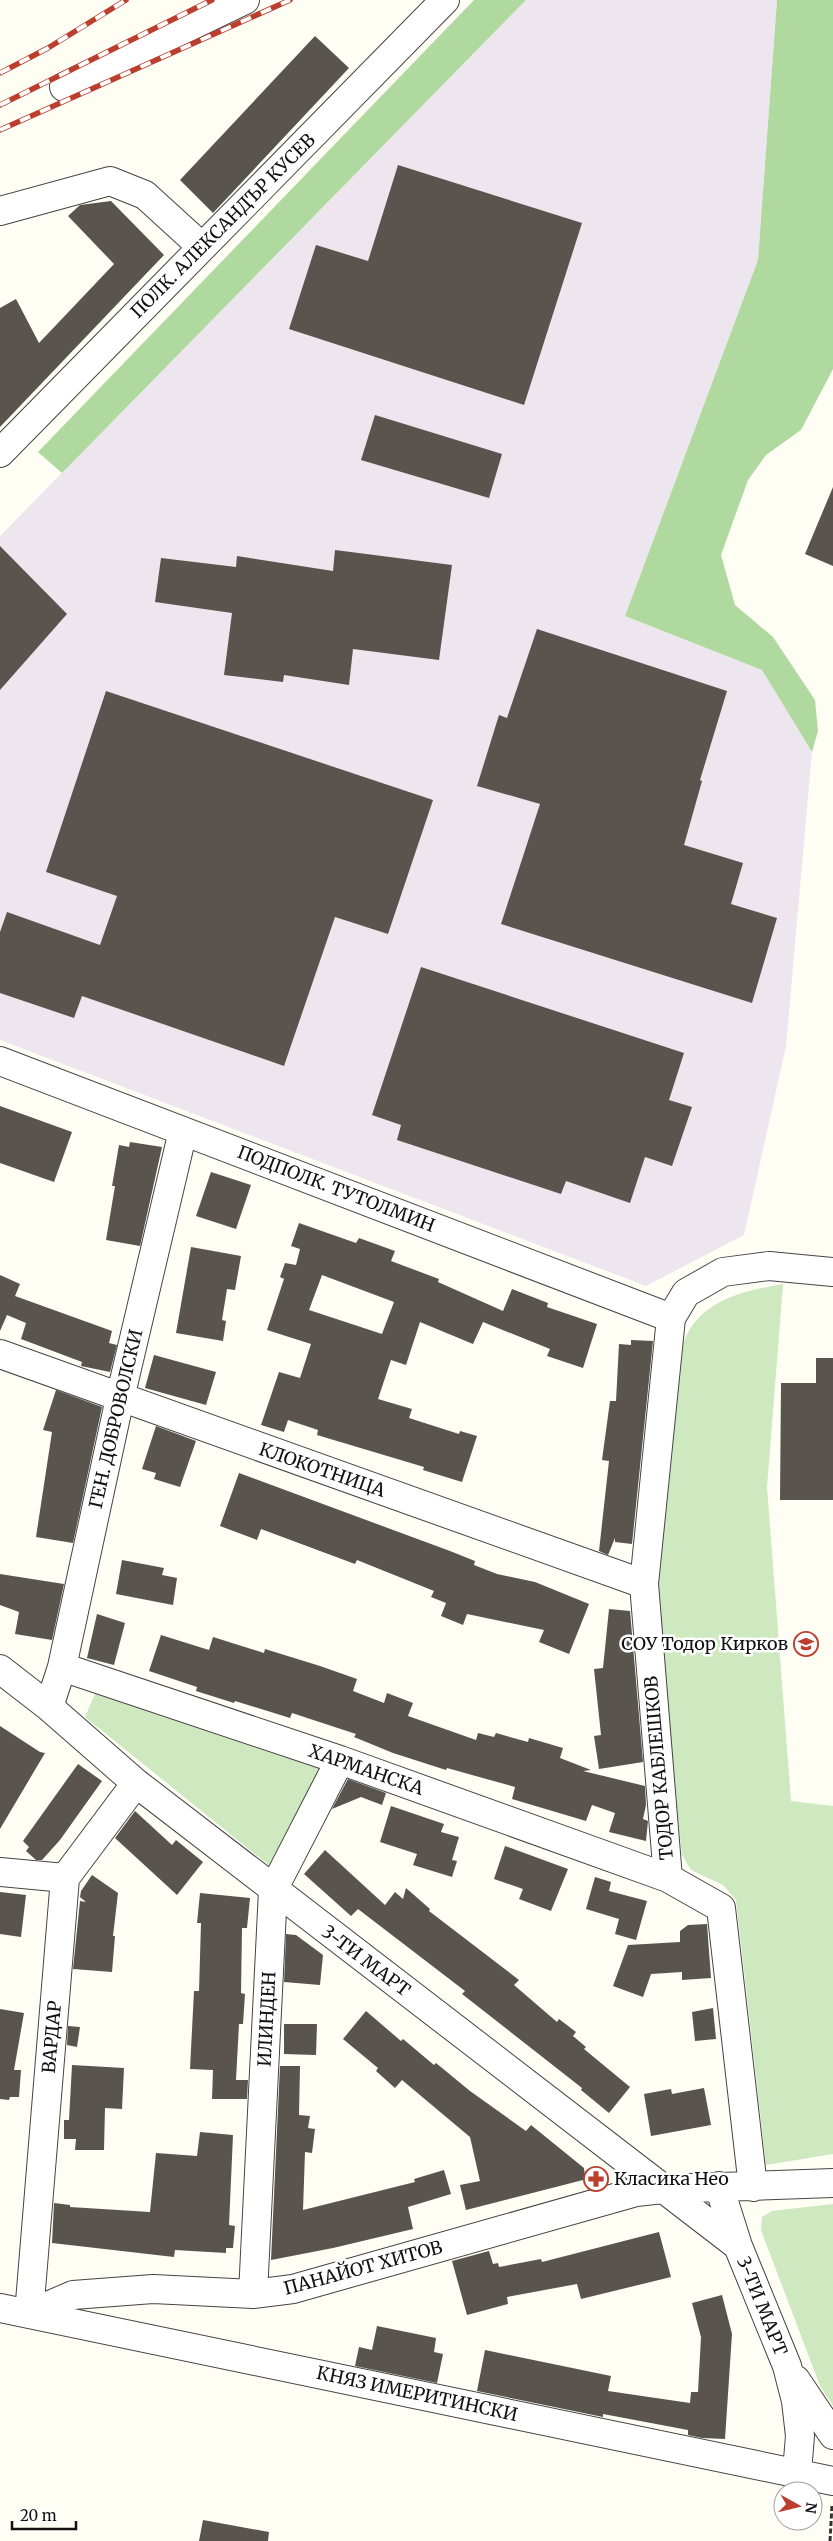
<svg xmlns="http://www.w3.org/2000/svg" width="833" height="2541" viewBox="0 0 833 2541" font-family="Merriweather,serif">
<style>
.industrial{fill:#eee6ee}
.green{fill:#cee8bf}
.forest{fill:#afd99f}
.building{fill:#59544d;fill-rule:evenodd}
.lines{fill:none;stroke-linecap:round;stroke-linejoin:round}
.minor-casing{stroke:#444;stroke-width:30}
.path{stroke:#333;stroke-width:3;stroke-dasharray:5 2.5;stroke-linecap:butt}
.minor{stroke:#fff;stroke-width:28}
.rail-casing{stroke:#bb3e2e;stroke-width:5.5}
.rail{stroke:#fff;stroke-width:4;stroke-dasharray:11;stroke-linecap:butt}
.labels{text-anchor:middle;stroke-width:5;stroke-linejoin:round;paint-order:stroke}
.street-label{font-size:18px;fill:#111;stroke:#fff}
.poi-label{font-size:18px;fill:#111;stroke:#fff;text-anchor:end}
</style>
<rect width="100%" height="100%" fill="#fefef5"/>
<path class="industrial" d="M526 0H777L758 260 625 616 762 670 812 752 786 1046 744 1235 646 1286 0 1040V536Z"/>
<path class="green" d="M783 1284 767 1487 791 1801 833 1806V2154L766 2165 736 1900 723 1885 691 1870 682 1855 654 1584 677 1364C681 1353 683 1340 689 1331 708 1298 749 1290 783 1284Z
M98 1687 323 1766 271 1867 85 1717Z
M833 2204V2406L820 2386 761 2230 762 2217 772 2211Z"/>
<path class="forest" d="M474 0H526L62 473 38 452Z
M777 0H833V369L801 430 766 455 748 480 721 555 735 605 773 637 815 700 818 731 812 752 762 670 625 616 758 260Z"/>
<path class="building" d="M315 36 349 68 213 213 180 180Z
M398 165 582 223 524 405 289 329 316 245 368 261Z
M111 201 164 255 0 427V308L16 299 39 343 114 264 68 216 80 205Z
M375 415 502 454 489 498 361 460Z
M833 487V566L805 554Z
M0 546 67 614 0 690Z
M335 550 452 565 439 660 353 649 349 685 284 675 283 682 224 675 232 613 155 602 161 558 236 567 237 556 333 571Z
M537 629 727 691 700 780 702 781 684 845 743 863 731 904 777 918 752 1003 501 924 540 804 477 786 499 715 507 718Z
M106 691 433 800 388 934 335 917 284 1066 82 996 74 1018 0 993V932L7 912 100 945 117 896 46 872Z
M421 967 684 1053 669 1100 692 1107 672 1166 645 1157 630 1203 566 1181 561 1194 397 1140 401 1125 372 1115Z
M0 1106 72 1132 54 1182 0 1163Z
M130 1142 162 1147 140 1246 106 1240 115 1186H112L119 1145 129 1147Z
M211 1172 251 1185 236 1229 196 1216Z
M299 1223 356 1243 359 1238 395 1251 391 1261 439 1279 438 1282 503 1311 512 1289 548 1303 547 1307 597 1324 583 1368 547 1356 550 1349 483 1322 473 1344 420 1322 406 1365 391 1360 378 1399 412 1409 409 1418 459 1434 460 1431 477 1436 462 1482 423 1470 424 1467 317 1435 318 1430 288 1420 284 1432 261 1425 279 1372 300 1378 311 1344 267 1330 284 1279 280 1277 285 1263 296 1265 300 1249 291 1246ZM322 1275 394 1302 382 1334 309 1310Z
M191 1247 241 1256 235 1290 227 1289 222 1320 226 1321 223 1341 176 1333Z
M0 1275 20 1284 15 1296 112 1331 109 1343 117 1345 110 1372 81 1366 82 1362 21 1339 26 1323 7 1315 0 1331Z
M631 1340 653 1341 632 1544 615 1542V1538L608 1555 599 1551 609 1461 602 1460 610 1401H616L619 1344 631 1345Z
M154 1355 216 1372 206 1405 145 1388Z
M816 1358H833V1500H780L781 1383H816Z
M56 1390 102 1407 73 1543 36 1537 52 1432 43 1430Z
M156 1426 196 1441 180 1487 154 1479 156 1473 142 1469Z
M239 1473 450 1551 475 1561 474 1565 497 1574 535 1582 589 1604 569 1654 539 1642 544 1630 467 1614 463 1625 441 1616 446 1603 431 1597 434 1591 357 1560 355 1564 261 1529 257 1540 220 1526Z
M122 1560 164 1568 162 1575 177 1578 173 1605 116 1594Z
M0 1574 64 1584 52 1640 15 1634 19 1612 0 1605Z
M609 1609 630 1611 643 1762 599 1769 594 1736 601 1735 594 1669 603 1668Z
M97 1614 125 1623 114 1665 87 1658Z
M161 1635 209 1650 213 1637 264 1653 265 1649 320 1666 357 1679 353 1691 384 1703 387 1693 413 1703 408 1716 476 1740 478 1733 494 1737 496 1733 528 1742 529 1738 563 1748 560 1758 591 1770 583 1771 645 1786 646 1805 643 1819 648 1821 646 1841 609 1832 615 1813 592 1805 586 1821 512 1799 515 1787 447 1768 446 1770 393 1753 354 1737 356 1734 292 1713 290 1718 235 1701 234 1703 196 1691 197 1687 149 1671Z
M0 1726 40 1752 45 1753 0 1829Z
M78 1764 102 1781 60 1840 42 1860H36L26 1851 29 1847 23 1841Z
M348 1779 386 1793 382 1805 361 1797 332 1809Z
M391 1806 444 1824 441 1832 459 1837 452 1860 457 1861 452 1877 413 1865 417 1854 380 1842Z
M135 1811 172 1845 176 1840 203 1862 177 1895 115 1838Z
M505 1846 568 1869 551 1911 519 1899 523 1889 494 1879Z
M325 1850 385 1905 395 1892 403 1899 406 1888 430 1909 429 1911 519 1980 514 1985 557 2022 559 2019 576 2032 573 2036 586 2047 584 2049 630 2087 609 2113 581 2090 582 2088 462 1994 465 1991 358 1909 351 1916 304 1874Z
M92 1875 118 1893 113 1936H115L112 1972 73 1969 80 1901 86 1902 80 1897 81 1891Z
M595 1877 611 1882 609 1891 647 1901 636 1940 615 1934 619 1919 586 1909Z
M0 1892 26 1895 21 1937 0 1934Z
M200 1893 250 1898 247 1928H242L241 1993 245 1994 243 2024H239L236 2080H248L247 2099H212L213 2070 190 2069 194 1991H199L201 1923H197Z
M707 1924 711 1978 682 1980V1972L651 1974 643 1997 613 1986 628 1945 680 1942V1931L688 1925Z
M286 1934 296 1935 323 1955 320 1985 284 1982Z
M713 2008 716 2039 695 2041 692 2012Z
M0 2009 24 2013 14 2070H21L19 2097H10L9 2100 0 2099Z
M366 2011 401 2041 403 2039 434 2065 436 2063 470 2091 526 2131 531 2125 584 2168 585 2176 583 2180 466 2210 460 2185 480 2181 470 2137 402 2080 395 2088 376 2071 378 2068 343 2039Z
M284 2024H317L316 2055 284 2054Z
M68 2026 80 2027 77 2047 67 2045Z
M72 2065 124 2068 122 2109 105 2108 104 2150H75L76 2139H64V2120H69Z
M280 2066H300L299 2115 310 2116 308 2128 315 2129 312 2153 305 2152 303 2210 415 2182 414 2179 444 2170 451 2194 408 2207 413 2229 333 2248 271 2260Z
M704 2088 711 2125 651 2136 644 2094 671 2089 672 2094Z
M200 2132 233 2135 229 2225 235 2226 233 2248H226V2253L175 2250 174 2257 52 2243 54 2203 70 2205V2207L150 2212 156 2153 197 2156Z
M659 2232 671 2277 581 2299 577 2284 507 2297 508 2304 467 2315 452 2261 489 2251 493 2264 498 2263 499 2267 541 2259 542 2262Z
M722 2295 732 2334 725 2439 702 2438 688 2435V2430L603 2414V2417L477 2391 485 2350 611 2376 608 2391 690 2403 691 2392H698L701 2337 692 2303Z
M377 2326 436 2338 434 2352 443 2354 437 2383 355 2366 359 2347 372 2350Z
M203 2520 269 2532 268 2541H199Z"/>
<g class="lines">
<defs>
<path id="minor" d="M64 87 245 0
M0 211 110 181 145 195 202 247
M0 453 445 0
M0 1061 671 1318
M0 1354 644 1584
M62 1667 340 1760 668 1878
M0 1669 49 1707 136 1783 738 2246 787 2366 796 2401 800 2436 797 2472
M49 1707 62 1667 120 1398 183 1131
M136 1783 65 1878 29 2314 73 2295 153 2289 253 2294 293 2289 636 2192 663 2189 833 2183
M0 1872 65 1878
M719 2186 738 2246
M753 2187 721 1908 668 1878 644 1584 671 1318 686 1293 723 1272 769 1266 833 1272
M253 2294 273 1890 340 1760
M0 2308 833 2481
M796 2380 833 2435"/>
</defs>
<use href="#minor" class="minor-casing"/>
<path class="path" d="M830 2541 832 2505"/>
<use href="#minor" class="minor"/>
<defs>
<path id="rail" d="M0 73 48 48 126 0
M0 105 212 0
M0 130 290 0"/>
</defs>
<use href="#rail" class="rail-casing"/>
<use href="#rail" class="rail"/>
</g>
<defs>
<symbol id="school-ring" viewBox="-11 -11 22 22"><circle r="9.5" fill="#fff" stroke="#bb3e2e" stroke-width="1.5"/><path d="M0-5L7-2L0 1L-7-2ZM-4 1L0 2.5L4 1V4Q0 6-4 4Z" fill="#bb3e2e"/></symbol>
<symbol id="pharmacy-ring" viewBox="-11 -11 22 22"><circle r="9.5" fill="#fff" stroke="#bb3e2e" stroke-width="1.5"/><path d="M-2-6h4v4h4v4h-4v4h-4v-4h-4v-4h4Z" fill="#bb3e2e"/></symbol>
</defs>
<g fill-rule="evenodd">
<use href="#school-ring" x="792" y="1630" width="28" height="28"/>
<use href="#pharmacy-ring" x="582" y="2165" width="28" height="28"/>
</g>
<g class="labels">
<g class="street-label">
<text transform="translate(223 226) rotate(-45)" y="6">ПОЛК. АЛЕКСАНДЪР КУСЕВ</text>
<text transform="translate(336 1189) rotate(21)" y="6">ПОДПОЛК. ТУТОЛМИН</text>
<text transform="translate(116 1419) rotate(-77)" y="6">ГЕН. ДОБРОВОЛСКИ</text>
<text transform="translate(322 1470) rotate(19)" y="6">КЛОКОТНИЦА</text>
<text transform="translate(659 1768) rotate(-95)" y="6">ТОДОР КАБЛЕШКОВ</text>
<text transform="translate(366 1770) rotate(19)" y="6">ХАРМАНСКА</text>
<text transform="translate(366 1961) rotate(37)" y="6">3-ТИ МАРТ</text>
<text transform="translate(267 2019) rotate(-87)" y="6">ИЛИНДЕН</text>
<text transform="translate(52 2037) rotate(-85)" y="6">ВАРДАР</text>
<text transform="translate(363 2268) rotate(-15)" y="6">ПАНАЙОТ ХИТОВ</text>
<text transform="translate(762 2306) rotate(68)" y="6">3-ТИ МАРТ</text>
<text transform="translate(417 2394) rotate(12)" y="6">КНЯЗ ИМЕРИТИНСКИ</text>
</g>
<g class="poi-label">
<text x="788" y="1650">СОУ Тодор Кирков</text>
<text x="614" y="2185" text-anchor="start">Класика Нео</text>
</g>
</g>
<g transform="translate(798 2506) rotate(98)"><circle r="24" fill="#ffffff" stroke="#a0a0a0"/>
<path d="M0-4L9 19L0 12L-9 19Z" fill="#bb3e2e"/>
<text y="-8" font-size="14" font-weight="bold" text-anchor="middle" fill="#111111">N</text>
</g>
<path d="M12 2521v8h64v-8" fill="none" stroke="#111111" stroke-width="2.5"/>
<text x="20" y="2521" font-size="15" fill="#111111" stroke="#ffffff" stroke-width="4" paint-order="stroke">20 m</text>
</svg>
